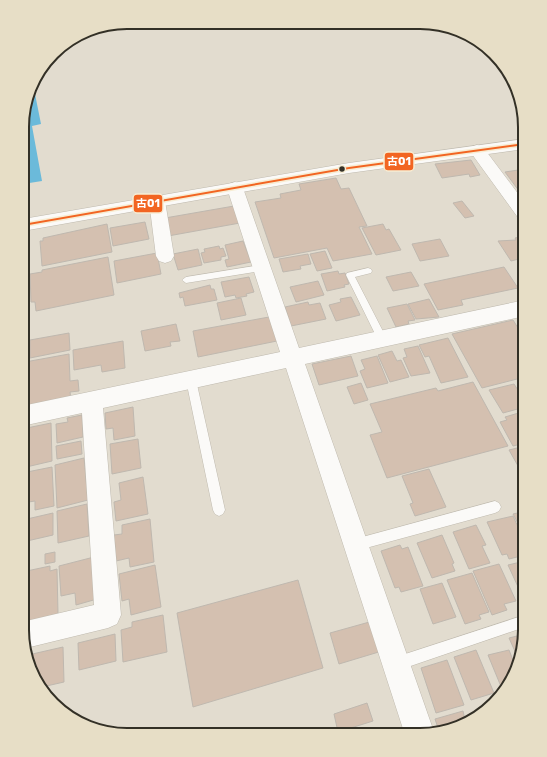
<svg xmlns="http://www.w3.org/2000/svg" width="547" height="757" viewBox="0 0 547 757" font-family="Rubik,'Noto Sans JP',sans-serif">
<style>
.water{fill:#6bbada}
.building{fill:#d4c0b0;stroke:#bfb8af}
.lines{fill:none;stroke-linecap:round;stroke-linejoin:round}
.service-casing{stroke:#bfbaaf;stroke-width:1}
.minor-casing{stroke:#bfbaaf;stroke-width:1}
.secondary-casing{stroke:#bfbaaf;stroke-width:1}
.service{fill:#fbfaf8;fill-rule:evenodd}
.minor{fill:#fbfaf8;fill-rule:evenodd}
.secondary{fill:#fbfaf8;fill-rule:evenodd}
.bus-1-casing{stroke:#f7edd4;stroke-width:3}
.bus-1{fill:#f26522;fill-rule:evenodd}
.bus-dot{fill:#333026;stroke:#f7edd4;stroke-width:1.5}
.rim{fill:none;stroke:#333026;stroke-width:2}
.line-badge{stroke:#f7edd4;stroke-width:1.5}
.badge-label{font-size:11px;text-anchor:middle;font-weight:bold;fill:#fff}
</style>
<rect width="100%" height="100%" fill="#e2dccf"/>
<path class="water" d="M33 84 41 124 32 126 42 181 23 184V113Z"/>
<path class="building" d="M471 160 480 175 470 177 469 174 442 178 435 164Z
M525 169V199L505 172Z
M336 178 341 189 349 188 367 226 359 227 372 254 333 261 327 248 274 258 255 202 281 198 280 194 301 190 299 184Z
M462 201 474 216 465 218 453 203Z
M234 206 240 223 168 236 165 218Z
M145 222 149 239 113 246 110 228Z
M107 224 112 252 42 266 40 241H43V238Z
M383 224 386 230 389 229 401 250 376 255 362 228Z
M525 236V253L522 250 518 251 523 258 511 261 498 241 516 240 515 238Z
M440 239 449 256 420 261 412 244Z
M243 241 251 262 227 267 225 260 229 259 225 245Z
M219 246 220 249 223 248 226 256 221 257V260L204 263 201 253 205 252 204 249Z
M198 249 202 265 178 270 173 254Z
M325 251 332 268 317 271 310 254Z
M157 253 161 274 117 283 114 261Z
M308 254 311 264 300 266 301 269 283 272 279 259Z
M108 257 114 295 36 311 35 302H31L30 274 42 272V270Z
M504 267 518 288 461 300 463 305 438 310 424 284Z
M525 269V281L518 270Z
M338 271 339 274 345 273 349 284 344 285 345 287 327 291 321 274Z
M411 272 419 286 393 291 386 277Z
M249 277 254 292 246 294 247 296 236 298 235 295 225 297 221 282Z
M318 281 324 295 296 302 290 287Z
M210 285 211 289H214L217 300 185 306 183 297 180 298 179 293Z
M351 297 360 315 336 321 329 305 341 302 340 299Z
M241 298 246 315 221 320 217 303Z
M429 299 439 317 416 319 408 304Z
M308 302 309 305 320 303 326 319 291 326 285 307Z
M407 304 415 320 408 321 409 324 396 327 387 308Z
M269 317 277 341 198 357 193 331Z
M513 320 525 339V377L482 388 452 334Z
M176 324 180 341 170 342 171 346 145 351 141 331Z
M69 333 70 350 30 358V340Z
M448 338 468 377 441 383 429 356 425 357 419 345Z
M23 340H25V362L69 354 70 381 78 380 79 391 70 392 71 400 22 409Z
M123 341 125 368 102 372 101 365 74 370 73 350Z
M418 346 430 373 411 376 403 358 407 357 404 349Z
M392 351 397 361 401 360 409 377 390 382 378 355Z
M351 356 358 376 319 385 312 364Z
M377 356 388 383 367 388 360 371 365 369 361 360Z
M473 382 508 446 387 478 370 435 382 432 370 404 436 388 438 391Z
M361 383 368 400 354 404 347 387Z
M514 384 525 401V407L503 413 489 390Z
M133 407 135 436 114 440 113 428 106 429 105 413Z
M522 412 525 417V443L513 446 500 422 507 420 505 417Z
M82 415 83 437 57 443 56 424 68 422 67 418Z
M51 423 52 461 22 468V429Z
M138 439 141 468 112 474 110 444Z
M81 441 82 454 57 459 56 446Z
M525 446V472L522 473 509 450Z
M84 458 88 500 57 508 55 465Z
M52 467 54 506 35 510V501L22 503V473Z
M429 469 446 507 415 516 410 504 413 503 402 476Z
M143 477 148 514 116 521 114 502 121 500 119 483Z
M87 504 89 536 58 543 57 511Z
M525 507V533H523L513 514 522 512 520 508Z
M53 513V535L27 541V519Z
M513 516 525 542V555L509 559 507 554 502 555 487 522Z
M150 519 154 562 130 567 129 558 116 561 114 535 122 534V525Z
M476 525 486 545 482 546 490 563 469 569 453 532Z
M442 535 454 563 452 564 455 571 432 578 417 543Z
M400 545 402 549 408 547 423 586 401 592 399 587 395 588 381 551Z
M55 552V562L45 564V554Z
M94 557 97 599 76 605 75 593 61 596 59 566Z
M525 561V588L519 589 508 565Z
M499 564 516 601 504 604 507 610 492 615 473 571Z
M155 565 161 607 131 615 129 599 122 601 119 574Z
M50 566V571L57 569 58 614 22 623V572Z
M472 573 489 612 479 615 481 619 465 624 447 580Z
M298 580 323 668 193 707 177 613Z
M442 583 456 617 433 624 420 589Z
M163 615 167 652 123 662 121 630 132 627V622Z
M373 621 382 651 339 664 330 633Z
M115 634 116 661 79 670 78 643Z
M525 634V637L518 658 509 638Z
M63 647 64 682 42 687 33 676 28 655Z
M476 650 494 693 471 700 454 657Z
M509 650 515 665 508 687 502 689 488 655Z
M447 660 464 705 436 713 421 668Z
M367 703 373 721 338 732 334 714Z
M463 711 466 724 439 731 435 719Z"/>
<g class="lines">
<defs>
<path id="service" d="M261 265 265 268 261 271 186 283 182 280 186 277Z
M368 268 371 269 372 271 371 273 355 277 387 339 385 342H379L346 275 347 273Z
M191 376 195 377 196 380 225 510 223 514 219 516 215 514 213 510 186 380 187 377Z
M495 501 499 503 501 507 499 511 495 513 355 551 351 549 349 545 351 541 355 539Z
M525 615V627L396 671 391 669 389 664 391 659 396 657Z"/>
<path id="minor" d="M477 145 483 147 525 203V221L519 219 469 150 471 147Z
M235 182 241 184 243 188 299 348 525 300V316L305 364 434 732 420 735H405L286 368 103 408 121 615 117 624 108 628 26 648 22 622 94 605 82 413 22 426V406L280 352 227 188 229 184Z
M157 195 163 197 165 201 174 256 171 261 165 263 159 261 156 256 149 201 151 197Z"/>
<path id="secondary" d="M525 139V149L349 173 23 231V219L349 163Z"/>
</defs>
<use href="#service" class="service-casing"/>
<use href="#minor" class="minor-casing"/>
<use href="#secondary" class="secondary-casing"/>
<use href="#service" class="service"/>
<use href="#minor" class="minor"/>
<use href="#secondary" class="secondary"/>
<defs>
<path id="bus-1" d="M525 143V145L349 169 23 226V224L349 167Z"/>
</defs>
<use href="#bus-1" class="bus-1-casing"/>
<use href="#bus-1" class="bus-1"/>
</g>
<circle class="bus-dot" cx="342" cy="169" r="3.5"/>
<path d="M0 0H547V757H0ZM127 29H420A98 98 0 0 1 518 127V630A98 98 0 0 1 420 728H127A98 98 0 0 1 29 630V127A98 98 0 0 1 127 29Z" fill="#e7dec6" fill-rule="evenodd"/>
<path class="rim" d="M127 29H420A98 98 0 0 1 518 127V630A98 98 0 0 1 420 728H127A98 98 0 0 1 29 630V127A98 98 0 0 1 127 29Z"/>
<g class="line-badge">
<rect x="384" y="152" width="30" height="19" rx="4" fill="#f26522"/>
<rect x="133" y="194" width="30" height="19" rx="4" fill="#f26522"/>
</g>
<g class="badge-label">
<text x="399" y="165">古01</text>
<text x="148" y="207">古01</text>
</g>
</svg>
